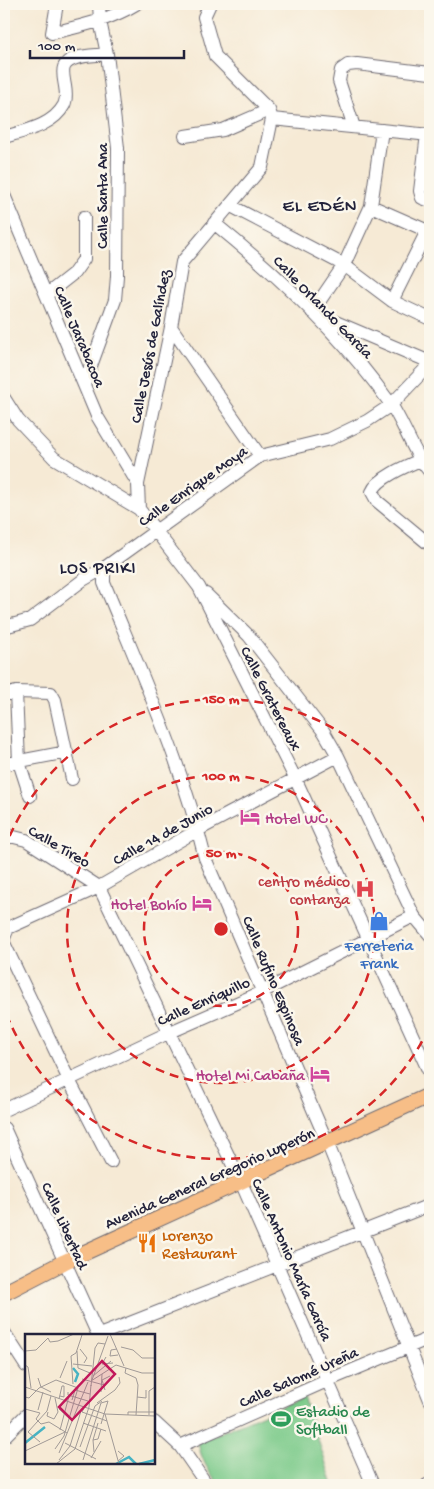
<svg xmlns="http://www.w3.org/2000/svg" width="434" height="1489" viewBox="0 0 434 1489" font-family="'Gochi Hand',sans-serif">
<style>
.green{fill:#7bca8a;stroke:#4e7662}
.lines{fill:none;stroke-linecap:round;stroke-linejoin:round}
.minor-casing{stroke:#6c6871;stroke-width:14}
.major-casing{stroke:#6c6871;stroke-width:17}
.minor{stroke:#fff;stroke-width:12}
.major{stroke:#f7be87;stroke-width:15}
.ring{fill:none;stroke:#d62828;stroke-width:2.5;stroke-dasharray:9 6}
.labels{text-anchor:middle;stroke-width:5;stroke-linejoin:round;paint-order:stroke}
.street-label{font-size:16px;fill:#22223b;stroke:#fbf7ec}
.hotel-label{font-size:16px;fill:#b23c85;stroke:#fbf7ec;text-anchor:end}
.health-label{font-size:16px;fill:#be3a42;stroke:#fbf7ec;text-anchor:end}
.shop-label{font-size:16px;fill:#366cbe;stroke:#fbf7ec}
.food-label{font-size:16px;fill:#c56008;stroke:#fbf7ec;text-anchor:start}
.leisure-label{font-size:16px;fill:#27864d;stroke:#fbf7ec;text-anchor:start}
.neighbourhood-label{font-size:18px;letter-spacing:1px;fill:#22223b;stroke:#fbf7ec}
.inset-river{fill:none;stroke:#47b3c3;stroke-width:2.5}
.inset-road{fill:none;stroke:#a19a97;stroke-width:1}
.view{fill:#c2185b;fill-opacity:0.15;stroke:#c2185b;stroke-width:2.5}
.inset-edge{fill:none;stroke:#22223b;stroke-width:2.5}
.centre{fill:#d62828;stroke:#fbf7ec;stroke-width:2.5}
.ring-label{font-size:15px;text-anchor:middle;font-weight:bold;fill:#d62828;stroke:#fbf7ec;stroke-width:5;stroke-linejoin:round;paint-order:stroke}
</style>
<rect width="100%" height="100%" fill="#fbf7ec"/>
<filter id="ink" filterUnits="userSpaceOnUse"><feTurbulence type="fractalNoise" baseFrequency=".02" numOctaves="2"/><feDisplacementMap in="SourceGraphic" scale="10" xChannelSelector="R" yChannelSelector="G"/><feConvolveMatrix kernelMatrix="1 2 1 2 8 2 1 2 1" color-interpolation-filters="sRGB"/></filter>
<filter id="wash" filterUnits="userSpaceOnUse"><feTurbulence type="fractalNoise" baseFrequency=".0096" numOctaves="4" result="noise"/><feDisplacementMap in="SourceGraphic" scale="20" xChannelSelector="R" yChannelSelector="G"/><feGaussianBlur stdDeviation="1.12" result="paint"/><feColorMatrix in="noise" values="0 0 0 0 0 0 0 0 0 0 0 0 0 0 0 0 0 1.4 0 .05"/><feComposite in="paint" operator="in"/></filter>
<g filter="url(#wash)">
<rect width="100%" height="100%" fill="#f6ead5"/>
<path class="green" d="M304 1397 333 1485H220C208 1472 201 1459 198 1442Z"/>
</g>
<g filter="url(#ink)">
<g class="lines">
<defs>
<path id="minor" d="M57 4 52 33C81 26 110 20 136 4
M272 119 430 135
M354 127 339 81 341 70 348 65 357 64 430 73
M382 130 371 206 344 265 312 312 430 362
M427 134 420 191 422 198 430 201
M185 136 223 130 269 110
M4 137C24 131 53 126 64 105 67 99 66 92 65 86 64 80 62 72 64 67 69 54 95 56 107 54
M4 195 97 416 138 484
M231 206 344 265 392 301 430 319
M371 206 430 232
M214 223C277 274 343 337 390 403 405 425 412 452 430 472
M46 295 74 273 84 259V217
M392 301 427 231
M171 327 260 456
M84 385 115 300 117 276 118 148 107 54 100 21 99 4
M4 398 18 420 54 458 139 509 199 587 296 780 430 1074
M430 456C414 463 378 476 372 492L377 501 430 545
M139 509 138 484 171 327 182 262 262 167 272 119 269 110 215 56 204 17 210 4
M104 568V583C141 673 182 763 205 858L327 1142 430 1400
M206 594 249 636 324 732 338 756 414 916 430 935
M4 627 30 620 83 580 104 568 260 456 330 439 367 421 391 405 430 364
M16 692 19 762 30 796
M4 695 16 692 51 693 55 700 72 779
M4 764 67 752
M4 838 10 836 26 840 99 887 241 1182 373 1485
M4 938 8 928 99 887 198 830 338 756
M4 943 69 1080 111 1162
M4 1110 168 1033 262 992 414 916
M4 1128 98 1335
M4 1332 26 1366
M99 1335 430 1205
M154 1422 180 1446 207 1485
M4 1437 26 1415
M180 1446 329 1380 430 1338
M427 1485 430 1484"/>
<path id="major" d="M4 1293 64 1262 430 1095"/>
</defs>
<use href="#minor" class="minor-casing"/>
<use href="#major" class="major-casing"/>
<use href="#minor" class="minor"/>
<use href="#major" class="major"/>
</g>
</g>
<g class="ring">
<circle cx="221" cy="929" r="77"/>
<circle cx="221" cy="929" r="154"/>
<path d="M429 1028A231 231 0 0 1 4 1008M4 850A231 231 0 0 1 429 830"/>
</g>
<defs>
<symbol id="hotel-bare" viewBox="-9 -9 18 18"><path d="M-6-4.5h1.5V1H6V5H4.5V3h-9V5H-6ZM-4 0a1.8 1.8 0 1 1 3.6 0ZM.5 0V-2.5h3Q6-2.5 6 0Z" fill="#d1479c" stroke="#fbf7ec" stroke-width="2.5" paint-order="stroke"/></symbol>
<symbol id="hospital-bare" viewBox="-9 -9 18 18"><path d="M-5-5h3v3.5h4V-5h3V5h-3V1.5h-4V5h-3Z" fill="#e0444e" stroke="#fbf7ec" stroke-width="2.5" paint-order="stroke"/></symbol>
<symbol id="shop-bare" viewBox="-9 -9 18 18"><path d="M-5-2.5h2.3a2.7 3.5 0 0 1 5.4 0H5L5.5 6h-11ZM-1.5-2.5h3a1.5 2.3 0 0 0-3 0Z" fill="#3f7fe0" stroke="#fbf7ec" stroke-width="2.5" paint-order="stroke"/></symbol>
<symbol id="restaurant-bare" viewBox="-9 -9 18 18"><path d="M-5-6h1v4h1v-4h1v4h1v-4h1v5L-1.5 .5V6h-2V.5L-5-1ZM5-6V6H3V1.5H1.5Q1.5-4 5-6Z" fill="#e8710a" stroke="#fbf7ec" stroke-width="2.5" paint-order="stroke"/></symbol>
<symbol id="stadium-bare" viewBox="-9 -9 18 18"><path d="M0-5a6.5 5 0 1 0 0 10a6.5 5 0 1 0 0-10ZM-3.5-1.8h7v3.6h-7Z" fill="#2e9e5b" stroke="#fbf7ec" stroke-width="2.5" paint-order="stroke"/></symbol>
</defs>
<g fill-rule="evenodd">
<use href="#hotel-bare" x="236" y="803" width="28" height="28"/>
<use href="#hospital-bare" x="351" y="875" width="28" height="28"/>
<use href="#hotel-bare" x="188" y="889" width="28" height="28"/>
<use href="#shop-bare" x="365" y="907" width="28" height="28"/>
<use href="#hotel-bare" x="306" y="1060" width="28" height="28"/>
<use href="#restaurant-bare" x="133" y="1229" width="28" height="28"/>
<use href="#stadium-bare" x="267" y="1405" width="28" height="28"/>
</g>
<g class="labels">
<g class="street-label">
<text transform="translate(101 196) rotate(-90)" y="6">Calle Santa Ana</text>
<text transform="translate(324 306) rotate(46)" y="6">Calle Orlando García</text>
<text transform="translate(81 336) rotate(67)" y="6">Calle Jarabacoa</text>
<text transform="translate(149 346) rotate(-79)" y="6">Calle Jesús de Galíndez</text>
<text transform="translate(192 485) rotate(-35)" y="6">Calle Enrique Moya</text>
<text transform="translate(272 698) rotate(63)" y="6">Calle Gratereaux</text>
<text transform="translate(162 833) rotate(-29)" y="6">Calle 14 de Junio</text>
<text transform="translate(60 845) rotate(30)" y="6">Calle Tireo</text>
<text transform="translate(275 980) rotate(67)" y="6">Calle Rufino Espinosa</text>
<text transform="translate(203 1000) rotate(-24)" y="6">Calle Enriquillo</text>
<text transform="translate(209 1177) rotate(-24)" y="6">Avenida General Gregorio Luperón</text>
<text transform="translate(66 1225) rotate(66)" y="6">Calle Libertad</text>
<text transform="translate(293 1259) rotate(66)" y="6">Calle Antonio María García</text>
<text transform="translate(298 1376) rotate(-24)" y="6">Calle Salomé Ureña</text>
</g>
<g class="hotel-label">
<text x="265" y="823" text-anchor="start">Hotel WC</text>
<text x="187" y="909">Hotel Bohío</text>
<text x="305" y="1080">Hotel Mi Cabaña</text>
</g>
<g class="health-label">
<text x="350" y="886">centro médico<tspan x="350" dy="18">contanza</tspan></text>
</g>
<g class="shop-label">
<text x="379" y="950">Ferreteria<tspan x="379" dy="18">Frank</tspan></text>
</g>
<g class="food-label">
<text x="162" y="1240">Lorenzo<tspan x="162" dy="18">Restaurant</tspan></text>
</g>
<g class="leisure-label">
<text x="296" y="1416">Estadio de<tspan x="296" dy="18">Softball</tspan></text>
</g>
<g class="neighbourhood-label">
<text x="320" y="211">EL EDÉN</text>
<text x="98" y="573">LOS PRIKI</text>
</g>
</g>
<g transform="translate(25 1334)">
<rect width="130" height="130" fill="#f6ead5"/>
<path class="inset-river" d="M48 34 53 40 50 48M0 109 20 93M91 130 104 123 111 130M114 130 130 126"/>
<path class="inset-road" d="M85 0 99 32M96 13 108 16 117 24H130M55 15 62 24 59 29M92 15 86 16 85 22 93 21M0 17 11 16 23 4 25 8 33 7 49 0M52 17 53 34 65 39M81 23 77 30 88 29M48 30 67 32M0 31 3 33 6 54M101 34 100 39 111 44 113 51 111 81M68 42 86 27M13 44 16 53 26 58M35 44 42 27M57 45 79 51M67 46 83 2M66 47 91 31 117 39H130M48 50 46 22 51 19 57 1M66 52 70 14 73 9 80 10M0 53 80 80 130 82M80 56 77 46 85 42M43 58V61L63 67M76 58 77 40M0 63 4 64 14 54 31 46 53 54 39 102 30 115M112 63 121 64V56M34 65 37 52H39V63L35 62M47 66 50 56 65 60M39 67 34 75 45 85M72 69 90 56 95 49 94 43M59 74 57 78 82 87M0 75 15 79M13 76 18 58M23 78 22 82 29 85 33 78 30 64M15 79 11 85 16 90 24 88 42 99M80 80 94 130M103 81V78H130M124 81V57L130 53M58 89 81 97M35 96 44 62M68 106 73 105 76 95M15 108 3 98 22 77 26 62M40 109 71 125M55 113 70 72 77 67M0 117 40 98M69 118 68 106 73 89M34 119 63 48M66 124 76 107M34 126 45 112 56 77M58 126 76 69 83 67 76 90M93 127 99 122 93 117M31 130 50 115 64 73 66 51"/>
<path class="view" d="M77 27 90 40 47 86 34 73Z"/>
<rect width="130" height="130" class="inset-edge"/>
</g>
<circle cx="221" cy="929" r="8" class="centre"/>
<g class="ring-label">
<text x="221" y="703">150 m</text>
<text x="221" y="780">100 m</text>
<text x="221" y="857">50 m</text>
</g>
<rect width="434" height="1489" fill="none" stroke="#fbf7ec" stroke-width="20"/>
<path d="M30 50v8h154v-8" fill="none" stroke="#22223b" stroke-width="2.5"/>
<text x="38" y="50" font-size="15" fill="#22223b" stroke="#fbf7ec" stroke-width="4" paint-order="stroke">100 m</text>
</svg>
